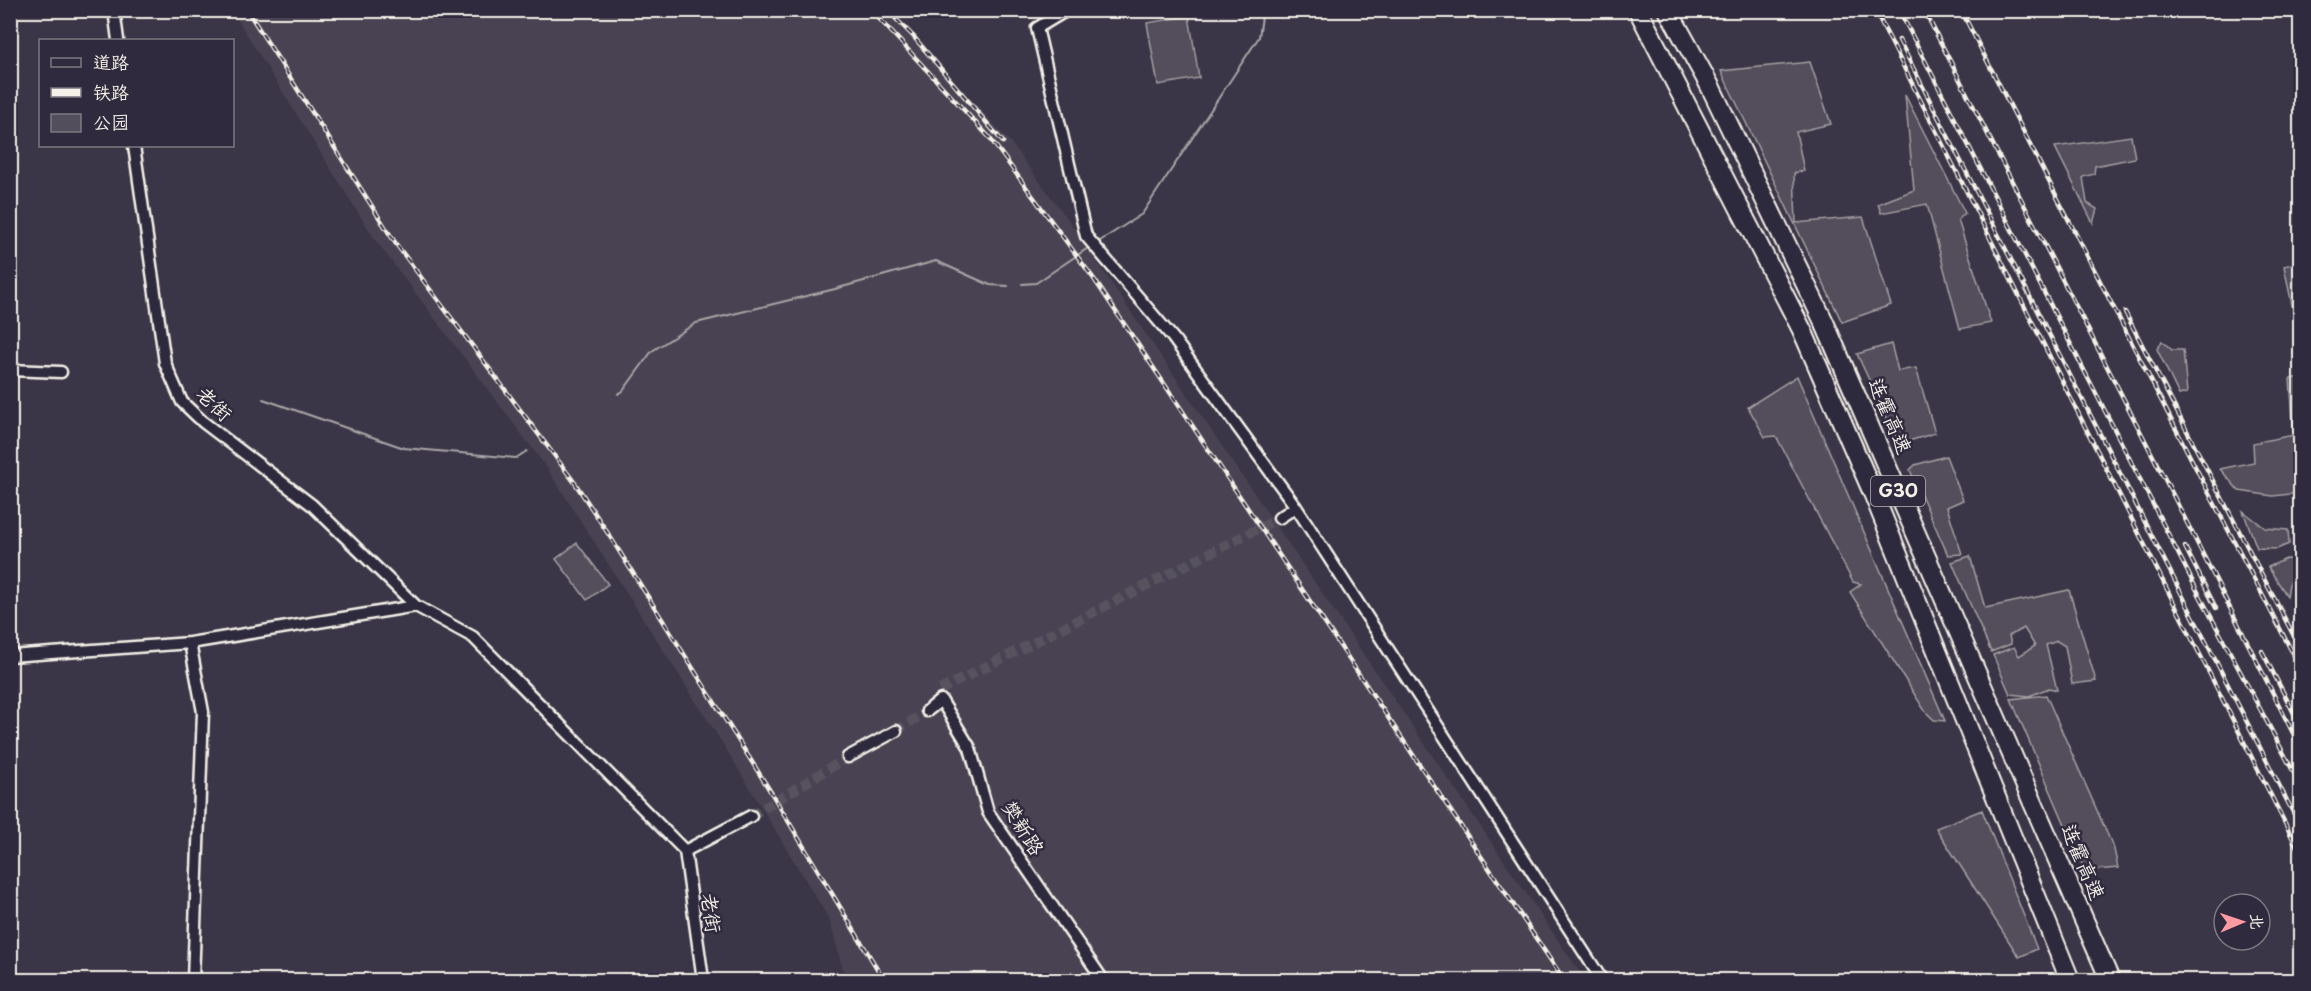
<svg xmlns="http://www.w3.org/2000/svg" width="2311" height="991" viewBox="0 0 2311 991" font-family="'Playpen Sans','LXGW WenKai TC',sans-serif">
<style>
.built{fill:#484352}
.green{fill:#534e5c;stroke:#a4a0a2;stroke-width:1.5}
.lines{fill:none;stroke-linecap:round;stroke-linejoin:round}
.stream{stroke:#aaa6a7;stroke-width:2}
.street-tunnel{stroke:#57525f;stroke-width:10;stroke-dasharray:10 5;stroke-linecap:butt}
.street-casing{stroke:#f4f1e8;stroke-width:15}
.highway-casing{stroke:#f4f1e8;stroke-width:22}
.street{stroke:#2f2a3d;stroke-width:10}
.highway{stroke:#2f2a3d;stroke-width:18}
.rail-casing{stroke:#f4f1e8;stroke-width:4.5}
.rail{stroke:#2f2a3d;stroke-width:2;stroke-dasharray:7;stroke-linecap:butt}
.labels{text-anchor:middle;stroke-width:5;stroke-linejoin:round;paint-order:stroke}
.shield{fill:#2f2a3d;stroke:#b9b5b5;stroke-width:1.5}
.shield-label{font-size:18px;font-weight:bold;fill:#f4f1e8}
.street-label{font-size:20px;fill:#f4f1e8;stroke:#2f2a3d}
</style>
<rect width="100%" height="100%" fill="#3b3647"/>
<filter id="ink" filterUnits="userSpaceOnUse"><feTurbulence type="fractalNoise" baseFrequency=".0167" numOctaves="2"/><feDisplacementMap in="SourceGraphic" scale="12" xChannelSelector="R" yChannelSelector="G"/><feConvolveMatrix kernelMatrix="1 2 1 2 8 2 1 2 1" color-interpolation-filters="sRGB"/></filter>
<g filter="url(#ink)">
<path class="built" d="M232 11H890L1010 142 1069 221 1585 980H846L829 919 728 752 547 468 374 238Z"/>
<path class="green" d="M1189 16 1199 78 1158 85 1147 23Z
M1810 62 1831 124 1796 132 1804 171 1794 173 1796 223 1863 217 1891 305 1842 322 1721 71Z
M1905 95 1965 213 1958 220 1991 323 1960 329 1927 204 1881 213 1878 204 1914 190Z
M2131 136 2135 158 2095 166 2094 174 2083 177 2087 203 2097 209 2093 223 2055 147Z
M2300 262V344L2284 266Z
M2162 341 2172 350H2183L2187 393 2179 395 2157 349Z
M1891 344 1898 371 1916 368 1935 433 1899 444 1857 354Z
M1797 376 1945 721 1934 720 1925 711 1850 592 1861 584 1853 582 1776 436 1765 437 1748 407Z
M2300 377V493L2273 496 2239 491 2220 469 2254 462 2253 443 2294 435 2290 379Z
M1946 456 1963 500 1947 507 1962 554 1948 555 1910 470 1915 465Z
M2243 511 2265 528 2288 530 2289 544 2277 549 2257 548Z
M577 543 608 584 587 600 556 559Z
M1970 556 1985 608 2069 590 2096 681 2072 684 2065 646 2057 641 2046 645 2057 690 2049 688 2029 696 2010 694 1993 655 2014 647 2019 656 2035 646 2024 628 2009 636 2011 644 1991 652 1952 562Z
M2286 559 2300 560V577H2296L2289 584 2287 596 2268 567Z
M2046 695 2114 849 2118 868 2085 871 2011 699Z
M1982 810 2037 949 2019 957 1936 828Z"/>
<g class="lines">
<path class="stream" d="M1100 241 1142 214 1259 37 1263 10
M1022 284 1036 283 1088 248
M618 394 623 391 652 351 696 323 835 289 936 261 990 285 1008 286
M263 399 404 448 516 458 527 451"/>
<path class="street-tunnel" d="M940 690 1279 518
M896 731 927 711
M751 816 848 757"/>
<defs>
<path id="street" d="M114 10 118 40
M1067 10 1037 28 1086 236 1173 338 1296 507 1602 980
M134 146 165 363 182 402 203 422 312 505 416 606 473 637 685 851 751 816
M10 370 61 372
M1279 518 1296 507
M190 643 203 712 193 980
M10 656 190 643 416 606
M927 711 941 700 970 748 988 812 1103 980
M848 757 896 731
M685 851 703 980"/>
<path id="highway" d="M1638 10 1802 330 1873 493 2070 980
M1668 10 1710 86 1824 322 2110 980"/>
</defs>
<use href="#street" class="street-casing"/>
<use href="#highway" class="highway-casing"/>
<use href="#street" class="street"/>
<use href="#highway" class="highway"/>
<defs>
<path id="rail" d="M247 10 396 244 575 483 609 535 769 789 884 980
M871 10 989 137 1094 279 1564 980
M887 10 913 36 1003 142
M1875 10 2300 853
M1899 10 2199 594 2300 784
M1924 10 2173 495 2300 747
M1961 10 2200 476 2300 667
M1899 40 2300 826
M2125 312 2297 642
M2185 547 2216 608
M2262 651 2300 725"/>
</defs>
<use href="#rail" class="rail-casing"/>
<use href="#rail" class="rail"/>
</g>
</g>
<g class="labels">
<rect class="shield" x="1871" y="476" width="54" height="30" rx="4.5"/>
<g class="shield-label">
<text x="1898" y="497">G30</text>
</g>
<g class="street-label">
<text transform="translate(214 404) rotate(43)" y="7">老街</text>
<text transform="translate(1890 416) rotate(67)" y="7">连霍高速</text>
<text transform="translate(1023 828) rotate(58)" y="7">樊新路</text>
<text transform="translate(2083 862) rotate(67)" y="7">连霍高速</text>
<text transform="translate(711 913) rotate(82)" y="7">老街</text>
</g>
</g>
<rect width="2311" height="991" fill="none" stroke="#2f2a3d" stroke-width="36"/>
<rect x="18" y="18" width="2275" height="955" fill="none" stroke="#f4f1e8" stroke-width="2" filter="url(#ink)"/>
<rect x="39" y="39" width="195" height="108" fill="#2f2a3d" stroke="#7e7a81" stroke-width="1.5"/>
<rect x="51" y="58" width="30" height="9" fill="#2f2a3d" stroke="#7e7a81" stroke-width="1.5"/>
<text x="93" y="69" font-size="18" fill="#f4f1e8">道路</text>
<rect x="51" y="88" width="30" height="9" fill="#f4f1e8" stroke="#7e7a81" stroke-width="1.5"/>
<text x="93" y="99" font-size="18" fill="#f4f1e8">铁路</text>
<rect x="51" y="114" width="30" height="18" fill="#534e5c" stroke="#7e7a81" stroke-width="1.5"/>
<text x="93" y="129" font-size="18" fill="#f4f1e8">公园</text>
<g transform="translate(2242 922) rotate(88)"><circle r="28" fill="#2f2a3d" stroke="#7e7a81" stroke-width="1.5"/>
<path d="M0-4.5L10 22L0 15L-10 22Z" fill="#ff9aa2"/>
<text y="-9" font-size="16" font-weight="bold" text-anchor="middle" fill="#f4f1e8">北</text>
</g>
</svg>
